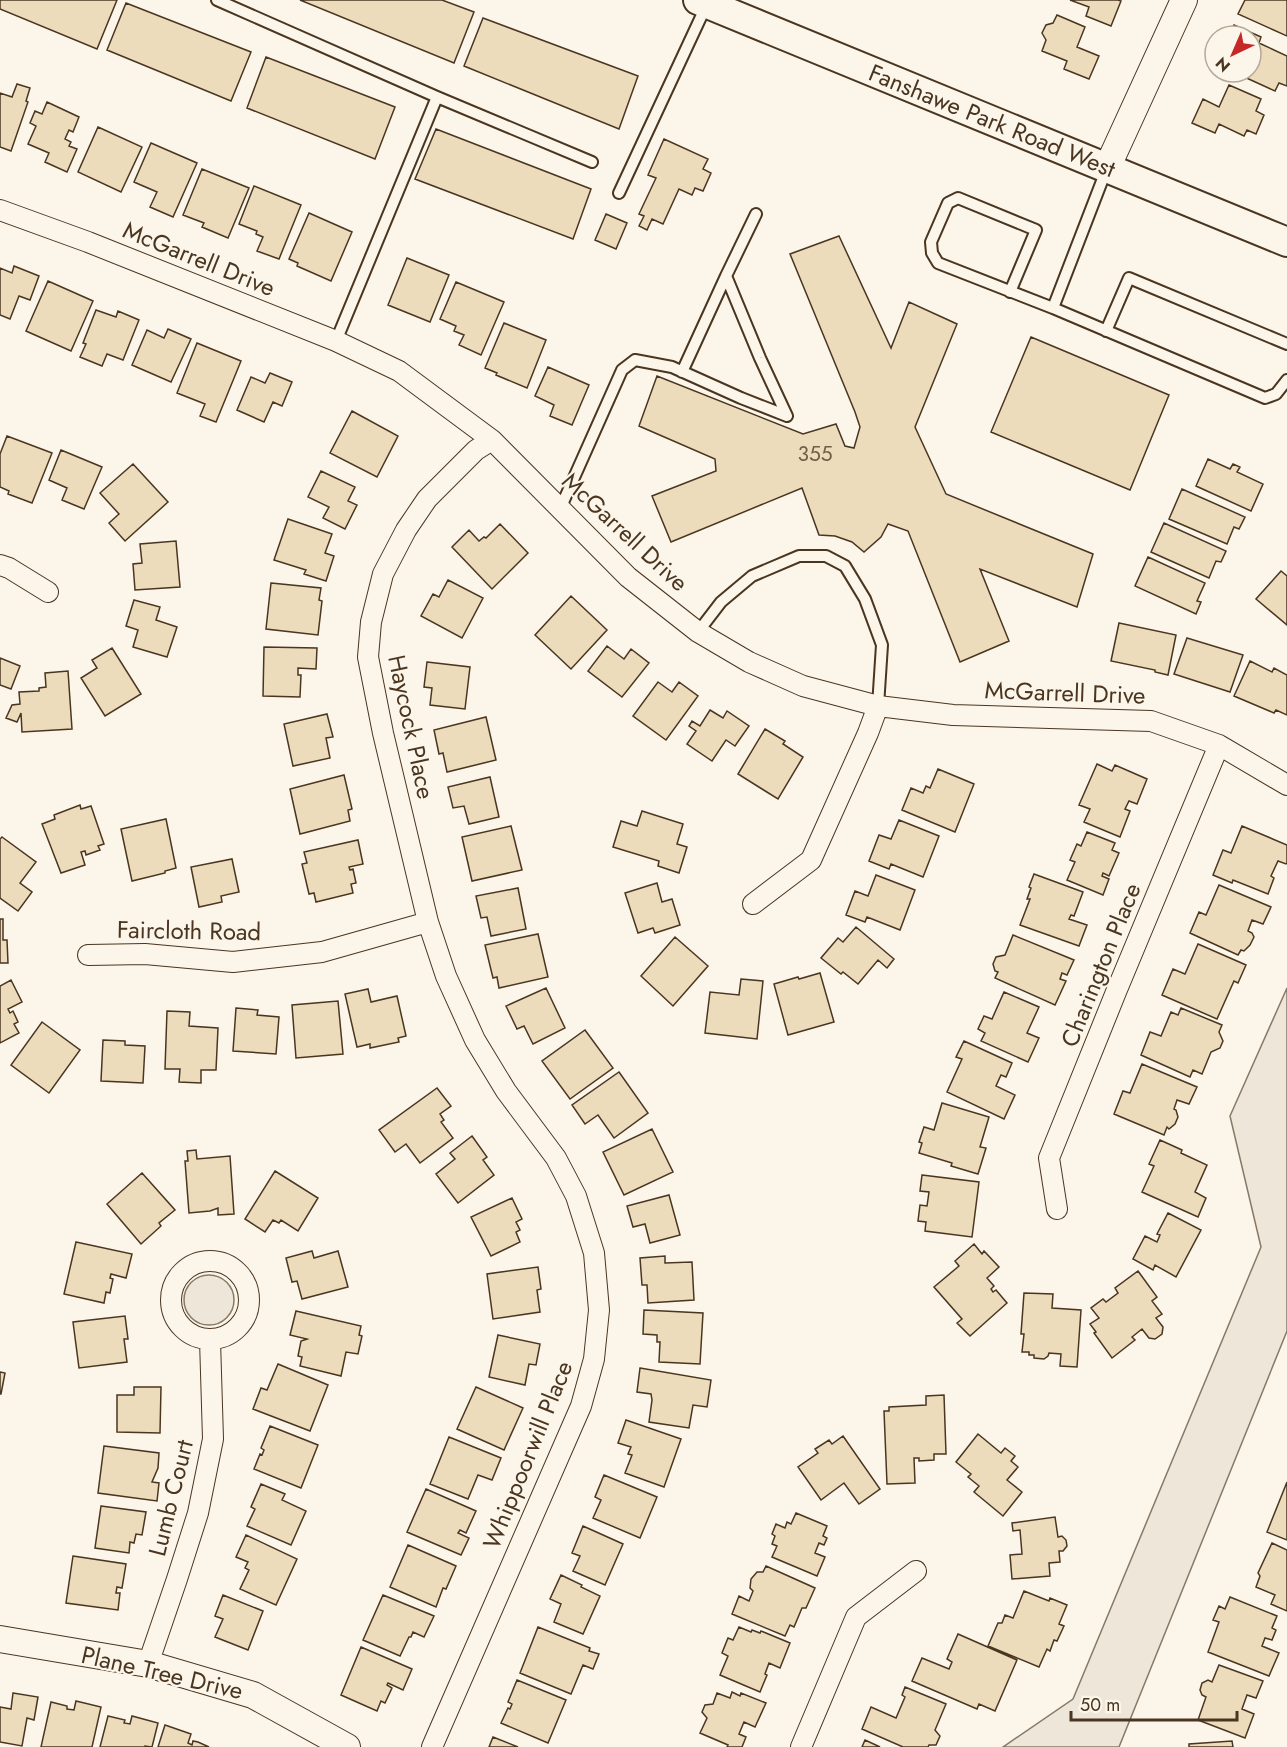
<svg xmlns="http://www.w3.org/2000/svg" width="1287" height="1747" viewBox="0 0 1287 1747" font-family="Jost,sans-serif">
<style>
.green{fill:#ede6d9;stroke:#887966;stroke-width:1.5}
.building{fill:#ecdcbc;stroke:#4a3520;stroke-width:1.5}
.lines{fill:none;stroke-linecap:round;stroke-linejoin:round}
.service-casing{stroke:#4a3520;stroke-width:14}
.minor-casing{stroke:#4a3520;stroke-width:22}
.tertiary-casing{stroke:#4a3520;stroke-width:28}
.secondary-casing{stroke:#4a3520;stroke-width:32}
.service{stroke:#fbf6e9;stroke-width:10}
.minor{stroke:#fbf6e9;stroke-width:20}
.tertiary{stroke:#fbf6e9;stroke-width:26}
.secondary{stroke:#fbf6e9;stroke-width:28}
.labels{text-anchor:middle;stroke-width:4.5;stroke-linejoin:round;paint-order:stroke}
.number-label{font-size:21px;fill:#725f47}
.street-label{font-size:24px;fill:#4a3520;stroke:#fbf6e9}
</style>
<rect width="100%" height="100%" fill="#fbf6e9"/>
<path class="green" d="M1287 988V1331L1119 1747H1003L1073 1699 1261 1247 1230 1116Z
M184 1300a25 25 0 1 1 50 0a25 25 0 1 1-50 0Z"/>
<path class="building" d="M0 0H117L97 49 0 9Z
M300 0H442L474 12 454 63Z
M1070 0H1118L1121 1 1111 26 1086 16 1089 7Z
M1245 0H1287V36L1238 14Z
M126 3 251 52 231 101 107 50Z
M1057 15 1085 27 1077 47 1099 56 1089 79 1064 69 1067 61 1042 51 1046 40 1042 33 1046 25 1053 23Z
M483 18 638 76 619 129 464 66Z
M1234 25 1261 37 1259 43 1287 56V86L1279 83 1275 91 1240 75 1241 72H1251V36H1229Z
M266 57 395 107 375 159 247 108Z
M17 84 30 88 26 101 28 102 11 151 0 147V93L12 97Z
M1229 85 1261 99 1256 111 1264 115 1256 134 1247 130 1244 136 1219 124 1215 133 1192 123 1203 99 1219 107Z
M47 102 79 117 73 132 69 130 65 139 71 142 69 146 77 149 67 172 45 162 49 153 28 144 36 126 30 123 35 111 42 114Z
M98 127 142 147 121 192 78 172Z
M436 129 591 189 573 239 415 179Z
M664 139 708 159 703 169 711 173 703 191 695 188 692 195 679 189 663 224 652 219 647 230 639 226 644 216 639 214 656 178 648 175Z
M151 143 197 163 173 217 150 207 157 192 134 182Z
M202 169 249 188 228 238 202 227 204 223 183 215Z
M254 186 301 205 279 259 257 251 263 237 256 234 257 231 239 224Z
M309 213 352 232 331 281 297 266 298 263 289 259Z
M606 214 627 223 616 249 595 240Z
M839 236 891 348 909 302 957 324 915 427 946 494 1093 554 1077 607 980 569 1009 641 960 662 908 531 888 524 881 537 864 552 852 542 835 536 819 535 802 488 671 542 652 496 716 471 715 459 639 426 657 376 803 434 836 424 845 446 854 448 860 427 855 412 790 254Z
M407 258 449 275 430 322 388 305Z
M14 266 39 276 30 300 19 296 10 319 0 315V268L12 273Z
M48 281 93 301 71 351 26 331Z
M456 282 504 302 481 355 459 345 464 335 454 331 456 326 440 319Z
M96 310 116 317 118 311 139 320 123 360 107 354 102 366 80 357 86 344 83 343Z
M504 323 546 340 527 388 496 375 497 373 485 368Z
M168 329 191 339 171 382 132 365 147 330 164 338Z
M1031 337 1169 395 1130 490 991 432Z
M197 343 241 361 216 422 200 416 205 404 177 393Z
M548 367 589 385 572 425 550 416 554 405 535 396Z
M270 373 292 382 282 406 273 402 264 422 237 410 251 377 265 383Z
M352 411 398 436 377 477 330 453Z
M7 436 52 453 32 503 8 494 9 491 0 487V454Z
M61 450 102 467 84 509 62 500 67 488 49 480Z
M1208 459 1230 469 1233 464 1240 467 1237 472 1263 484 1251 511 1196 486Z
M133 464 168 502 125 541 109 523 119 514 100 493Z
M321 471 355 487 348 501 357 505 345 529 323 518 329 507 308 497Z
M1182 489 1245 517 1239 529 1234 527 1227 544 1169 519Z
M288 519 332 534 325 553 334 556 326 581 304 574 306 570 274 560Z
M1164 523 1226 551 1221 562 1216 561 1209 578 1151 552Z
M500 524 528 553 492 589 452 547 469 530 479 541 484 537 486 538Z
M176 541 180 587 135 590 133 564 142 563 140 544Z
M1148 557 1205 583 1197 601 1201 602 1196 614 1135 586Z
M1281 571 1287 576V625L1256 599Z
M448 580 483 598 462 638 421 616 433 594 439 597Z
M271 583 321 588 319 600 322 601 318 635 266 629Z
M571 596 607 630 571 669 535 635Z
M134 600 160 607 156 620 177 627 167 657 133 647 138 630 126 626Z
M1119 623 1176 635 1168 675 1155 672V670L1111 661Z
M1187 638 1243 655 1230 692 1174 674Z
M607 646 624 659 631 649 649 663 622 697 588 671Z
M264 647 317 648 316 669 298 668V675H301L300 697 263 696Z
M112 648 141 694 105 716 81 678 97 668 92 660Z
M0 658 20 666 11 689 0 685Z
M1250 661 1272 672 1274 668 1287 675V715L1276 710 1274 713 1234 696Z
M427 662 470 667 465 709 430 705 432 688 424 687Z
M68 671 72 729 22 732 21 713 17 722 6 718 12 705 20 704 19 692 39 691V688L46 687 45 673Z
M658 682 672 692 679 682 698 696 666 740 633 716Z
M710 710 723 718 727 711 749 726 735 746 726 740 712 761 687 744 696 731 689 726 692 721 700 726Z
M327 714 333 737 326 738 330 758 293 766 284 724Z
M486 717 496 760 447 772 443 753 439 754 434 730Z
M765 729 785 741 783 744 803 757 778 799 738 774Z
M1097 764 1112 771 1115 765 1147 779 1137 804 1129 801 1125 809 1130 811 1120 837 1084 822 1090 809 1079 805Z
M938 769 974 784 955 832 902 810 911 788 923 793 926 786 930 788Z
M344 775 352 809 348 810 350 821 300 834 290 789Z
M490 777 499 817 469 824 464 806 453 808 448 787Z
M80 805 81 809 91 806 104 844 98 846 100 850 86 855 85 851 81 852 85 865 61 873 42 824 55 819 54 815Z
M642 811 683 824 677 844 687 847 679 873 658 866 659 861 613 847 621 821 637 826Z
M166 819 176 868 165 871V873L132 881 121 829Z
M899 820 939 836 923 877 891 864 889 869 869 861 879 835 891 839Z
M511 826 522 870 472 881 462 837Z
M1242 826 1287 845V863L1286 864 1278 861 1271 876 1274 878 1268 894 1233 880 1232 883 1213 875 1223 850 1231 853Z
M1087 832 1115 843 1112 850 1119 853 1109 876 1103 873 1102 876 1109 879 1103 895 1067 880 1075 862 1070 860 1077 844 1081 846Z
M2 837 36 862 20 883 32 892 18 911 0 898V839Z
M358 840 363 864 349 867 350 870 353 869 356 883 351 884 353 893 316 902 314 893 309 894 302 864 307 863 304 852Z
M232 859 239 892 221 896 222 902 199 907 191 867Z
M1034 874 1083 892 1074 916 1071 915 1069 919 1087 925 1079 946 1020 925 1030 899H1027L1031 888 1029 887Z
M876 875 915 890 900 930 867 917 865 922 846 915 855 891 868 896Z
M657 883 662 902 672 899 680 925 655 933 653 928 638 933 625 893Z
M1219 885 1271 907 1263 924 1252 920 1248 931 1252 933 1254 937 1250 945 1244 951 1241 950 1238 955 1190 933 1199 912 1206 915Z
M518 888 526 929 491 936 487 917 481 918 476 896Z
M0 919H3V940H7L8 963H0Z
M856 927 894 959 887 968 878 960 858 984 843 972 841 974 821 958 838 938 843 942Z
M538 934 548 977 499 988 497 977 493 978 485 945Z
M1013 935 1074 960 1067 975 1062 973 1060 979 1066 981 1055 1005 995 978 998 972 995 971 993 964 996 957 1005 955Z
M675 937 708 966 673 1006 641 976Z
M1198 944 1246 965 1238 983 1234 981 1217 1019 1162 995 1173 969 1185 974Z
M820 973 834 1022 788 1035 774 984 798 977 799 979Z
M741 979 763 981 757 1039 705 1033 710 992 739 995Z
M11 980 22 1002 8 1009 10 1013 13 1011 18 1022 14 1024 19 1033 0 1043V986Z
M546 988 565 1028 533 1044 524 1026 517 1029 506 1006Z
M368 989 371 1002 397 996 406 1036 398 1038 399 1042 370 1048V1044L357 1047 345 994Z
M1004 992 1039 1007 1027 1033 1039 1038 1028 1062 981 1041 985 1033 978 1029 984 1016 992 1019Z
M338 1001 343 1054 296 1058 292 1005Z
M236 1008 258 1010 257 1015 279 1017 276 1054 233 1051Z
M1181 1008 1222 1025 1219 1032 1223 1041 1220 1048 1211 1052 1202 1074 1193 1070 1190 1077 1141 1055 1150 1032 1161 1036 1171 1012 1178 1015Z
M167 1011 190 1012 189 1026 218 1028 216 1070H201V1083L179 1082 180 1069H165Z
M42 1022 80 1050 49 1093 11 1065Z
M585 1030 613 1068 570 1099 542 1061Z
M103 1040 125 1041V1045L145 1046 143 1083 101 1081Z
M964 1041 1012 1063 1006 1077 1001 1075 996 1086 1015 1095 1004 1119 947 1092 962 1059 956 1057Z
M1142 1064 1197 1087 1189 1104 1177 1100 1174 1109 1176 1110 1178 1117 1175 1124 1169 1129 1167 1127 1164 1135 1114 1114 1123 1091 1130 1093Z
M619 1072 648 1113 614 1138 598 1115 585 1124 572 1105Z
M437 1088 451 1106 440 1114 444 1120 441 1122 453 1138 420 1163 406 1144 395 1152 379 1130Z
M942 1103 989 1117 980 1147 986 1148 978 1174 951 1166 952 1163 919 1153 922 1143 919 1142 924 1127 934 1130Z
M652 1129 673 1172 624 1195 603 1152Z
M472 1136 487 1157 483 1160 494 1175 458 1203 436 1174 455 1159 450 1153Z
M1160 1140 1182 1150 1181 1153 1207 1165 1195 1192 1206 1198 1198 1217 1142 1192 1154 1166 1149 1164Z
M196 1150 197 1159 230 1156 234 1214 218 1215V1208L210 1211 189 1213 185 1161H188L187 1151Z
M275 1171 318 1198 298 1231 281 1220 279 1223 273 1220 265 1232 245 1219Z
M142 1173 175 1210 159 1223 161 1226 141 1244 107 1204Z
M922 1175 979 1182 972 1237 925 1231 926 1222 918 1221 920 1205 927 1206 929 1192 920 1191Z
M669 1195 680 1235 650 1243 645 1224 633 1227 627 1206Z
M512 1198 522 1219 516 1222 520 1230 516 1232 520 1242 491 1256 471 1217Z
M1168 1213 1201 1230 1176 1277 1155 1265 1153 1270 1133 1259 1145 1236 1157 1242 1160 1235 1157 1234Z
M76 1242 132 1254 126 1278 111 1274 110 1278 113 1279 110 1293 106 1292 104 1303 64 1294Z
M974 1244 982 1254 984 1251 999 1267 987 1278 994 1286 991 1289 993 1292 996 1290 1007 1303 970 1336 957 1323 962 1319 934 1287 959 1266 955 1261Z
M312 1251 314 1258 338 1251 348 1287 302 1299 297 1281 292 1282 286 1258Z
M665 1256V1263L692 1262 694 1300 648 1303 647 1285H642L640 1258Z
M538 1267 541 1289 537 1290 540 1312 493 1319 487 1274Z
M1138 1271 1157 1297 1152 1301 1162 1314 1156 1318 1163 1327 1162 1334 1155 1339 1149 1338 1142 1329 1132 1337 1135 1340 1112 1358 1094 1333 1096 1332 1090 1324 1099 1318 1091 1308 1103 1299 1106 1302 1118 1293 1115 1288Z
M1024 1293 1053 1294 1052 1308 1081 1310 1077 1367 1060 1366 1061 1354 1049 1353 1048 1356 1044 1359 1034 1358V1355H1029V1352H1022L1024 1334H1021Z
M644 1310 703 1313 700 1364 659 1362 660 1342H657V1335L643 1334Z
M296 1311 361 1326 359 1335 362 1336 358 1354 346 1352 341 1376 300 1366 302 1357 298 1356 301 1341 307 1339 290 1335Z
M125 1316 128 1339H124L127 1362 79 1368 73 1322Z
M498 1335 540 1344 536 1365 529 1364 525 1385 489 1377Z
M278 1364 328 1385 310 1431 253 1409 261 1388 267 1390Z
M640 1368 711 1380 707 1407 693 1405 689 1428 649 1422 652 1400 651 1394 637 1392Z
M0 1372 5 1373 1 1394H0Z
M134 1387H161L160 1433 117 1432V1395H134Z
M476 1387 523 1408 504 1450 457 1429Z
M944 1395 946 1454H934V1460L919 1461V1458H914L915 1483 887 1484 884 1411H889V1407L926 1405V1396Z
M626 1420 681 1439 664 1487 625 1473 632 1455 628 1454 631 1447 618 1443Z
M270 1426 318 1445 301 1488 254 1469 260 1454 262 1455 264 1450 261 1448Z
M978 1434 1001 1453 1005 1448 1015 1456 1011 1461 1018 1467 1007 1480 1022 1492 1003 1516 974 1492 979 1486 968 1477 971 1474 956 1462Z
M843 1436 880 1489 859 1504 844 1483 821 1500 798 1467 818 1453 815 1449 829 1440 832 1444Z
M449 1437 501 1458 492 1480 478 1475 468 1499 430 1484Z
M104 1446 159 1453 158 1468 152 1482 159 1483 157 1501 98 1493Z
M604 1475 657 1497 640 1538 593 1518 601 1500 595 1497Z
M1287 1482V1540L1267 1532Z
M261 1484 285 1494 282 1500 306 1511 291 1545 247 1526 255 1509 251 1507Z
M426 1489 476 1511 466 1533 460 1530 458 1533 469 1538 461 1555 407 1532Z
M101 1506 146 1512 142 1535 136 1534 134 1543 130 1542 129 1553 95 1548Z
M796 1513 827 1526 823 1536 827 1538 824 1545 819 1543 815 1553 825 1557 817 1576 772 1557 777 1546 772 1544 775 1536 772 1534 776 1524 785 1528 787 1522 791 1524Z
M1055 1517 1058 1537 1062 1536 1066 1540 1067 1546 1063 1551H1059L1060 1562 1049 1563 1050 1576 1012 1579 1010 1555 1022 1554 1020 1530 1013 1531 1012 1523Z
M583 1526 623 1544 605 1585 573 1571 580 1556 572 1553Z
M246 1535 297 1559 276 1605 240 1589 249 1570 245 1568 248 1562 236 1557Z
M1272 1543 1287 1550V1611L1271 1604 1275 1595 1256 1587 1260 1576 1258 1573Z
M408 1545 456 1566 446 1589 443 1588 436 1607 390 1587Z
M73 1556 126 1564 122 1588 117 1587 116 1593H120L118 1610 66 1603Z
M766 1566 815 1588 806 1608H802L794 1627 790 1625 785 1636 732 1614 739 1596 749 1601 753 1591 750 1588 751 1579 757 1572H763Z
M561 1575 582 1585 581 1587 600 1596 583 1634 554 1622 561 1604 550 1599Z
M1024 1591 1049 1601 1050 1598 1067 1605 1059 1624 1064 1626 1057 1641 1054 1640 1050 1651 1047 1649 1039 1667 988 1646 998 1623H1002L1005 1615 1013 1618Z
M223 1595 263 1611 248 1650 215 1637 223 1619 215 1616Z
M383 1595 434 1616 424 1637 413 1632 411 1637H409L400 1656 363 1640Z
M1230 1597 1277 1616 1272 1628 1276 1630 1272 1640 1265 1638 1262 1646 1279 1653 1269 1676 1208 1652 1219 1622 1213 1620 1219 1606 1225 1609Z
M538 1627 590 1648 589 1651 599 1654 593 1669 583 1665 571 1694 520 1673Z
M739 1627 751 1632 752 1630 760 1633 761 1631 790 1643 780 1668 769 1663 765 1674 767 1675 760 1692 720 1675 728 1656 722 1653 728 1638 733 1640Z
M958 1634 1017 1660 995 1711 979 1704 977 1709 912 1681 922 1658 949 1669 952 1662 947 1659Z
M361 1647 412 1669 403 1690 388 1683 387 1685 392 1688 385 1703 381 1701 377 1711 341 1695Z
M1219 1665 1263 1681 1256 1698 1247 1695 1242 1709 1254 1714 1245 1738 1198 1720 1206 1697 1202 1695 1200 1690 1202 1683 1208 1680 1212 1682Z
M517 1680 566 1700 548 1743 501 1723 508 1708 510 1709 512 1704 508 1702Z
M905 1687 946 1704 935 1730 940 1736 936 1745H929L928 1747H903L862 1729 871 1707 896 1718 905 1697 902 1695Z
M732 1692 740 1696 741 1693 766 1703 755 1727 744 1722 739 1734 746 1737 742 1747H727L728 1745 700 1733 707 1718 702 1712 705 1705 713 1704 717 1693 730 1698Z
M13 1693 38 1697 34 1720 27 1718 22 1746 0 1742V1707L11 1709Z
M76 1701 101 1707 92 1747H41L51 1702 67 1706V1709L74 1710Z
M108 1716 125 1720 124 1723 130 1724 132 1716 158 1723 152 1747 145 1746V1747H100Z
M165 1725 191 1734 188 1743 192 1745 193 1741 198 1742 209 1747H158Z
M493 1737 518 1747H489Z
M865 1740 880 1747H862Z
M1232 1741 1233 1747H1189V1744Z"/>
<g class="lines">
<defs>
<path id="service" d="M217 0 437 97 592 162
M1107 168 1053 308 1265 398 1276 394 1287 380
M619 193 707 4
M1010 292 1036 230 958 198 948 203 931 242 932 253 938 263 1053 308
M1106 331 1129 278 1287 344
M336 341 437 97
M682 372 726 276
M560 509 622 370 635 360 672 367 741 398 787 416 760 358 726 276 756 214
M698 632 721 602 752 576 799 556H826L845 566 865 599 882 645 878 706"/>
<path id="minor" d="M0 210 88 242 336 341 399 371 492 440 628 577 698 632 749 662 803 686 878 706 953 715 1151 721 1219 745 1287 785
M0 565 9 568 48 592
M753 904 811 860 868 733 878 706
M88 955 145 954 233 962 322 952 428 922
M1057 1209 1049 1158 1116 992 1219 745
M171 1300a39 39 0 1 1 78 0a39 39 0 1 1-78 0Z
M148 1664 177 1579 198 1513 213 1439 210 1340
M432 1747 581 1406 594 1359 599 1310 594 1253 576 1196 556 1158 506 1091 475 1040 446 976 428 922 383 733 368 657 371 622 383 574 406 530 427 499 476 450 492 440
M801 1747 856 1617 916 1571"/>
<path id="tertiary" d="M1107 168 1184 0
M0 1639 148 1664 253 1695 347 1747"/>
<path id="secondary" d="M698 0 1287 242"/>
</defs>
<use href="#service" class="service-casing"/>
<use href="#minor" class="minor-casing"/>
<use href="#tertiary" class="tertiary-casing"/>
<use href="#secondary" class="secondary-casing"/>
<use href="#service" class="service"/>
<use href="#minor" class="minor"/>
<use href="#tertiary" class="tertiary"/>
<use href="#secondary" class="secondary"/>
</g>
<g class="labels">
<g class="number-label">
<text x="815" y="461">355</text>
</g>
<g class="street-label">
<text transform="translate(992 121) rotate(22)" y="8">Fanshawe Park Road West</text>
<text transform="translate(199 259) rotate(22)" y="8">McGarrell Drive</text>
<text transform="translate(625 532) rotate(43)" y="8">McGarrell Drive</text>
<text transform="translate(1065 693) rotate(2)" y="8">McGarrell Drive</text>
<text transform="translate(411 727) rotate(78)" y="8">Haycock Place</text>
<text transform="translate(189 931) rotate(1)" y="8">Faircloth Road</text>
<text transform="translate(1101 965) rotate(-68)" y="8">Charington Place</text>
<text transform="translate(528 1455) rotate(-68)" y="8">Whippoorwill Place</text>
<text transform="translate(171 1498) rotate(-76)" y="8">Lumb Court</text>
<text transform="translate(162 1673) rotate(13)" y="8">Plane Tree Drive</text>
</g>
</g>
<g transform="translate(1233 54) rotate(224)"><circle r="28" fill="#fbf6e9" stroke="#b4a999" stroke-width="1.5"/>
<path d="M0-4.5L10 22L0 15L-10 22Z" fill="#c62828"/>
<text y="-9" font-size="16" font-weight="bold" text-anchor="middle" fill="#4a3520">N</text>
</g>
<path d="M1071 1711v9h166v-9" fill="none" stroke="#4a3520" stroke-width="3"/>
<text x="1080" y="1711" font-size="18" fill="#4a3520" stroke="#fbf6e9" stroke-width="4.5" paint-order="stroke">50 m</text>
</svg>
